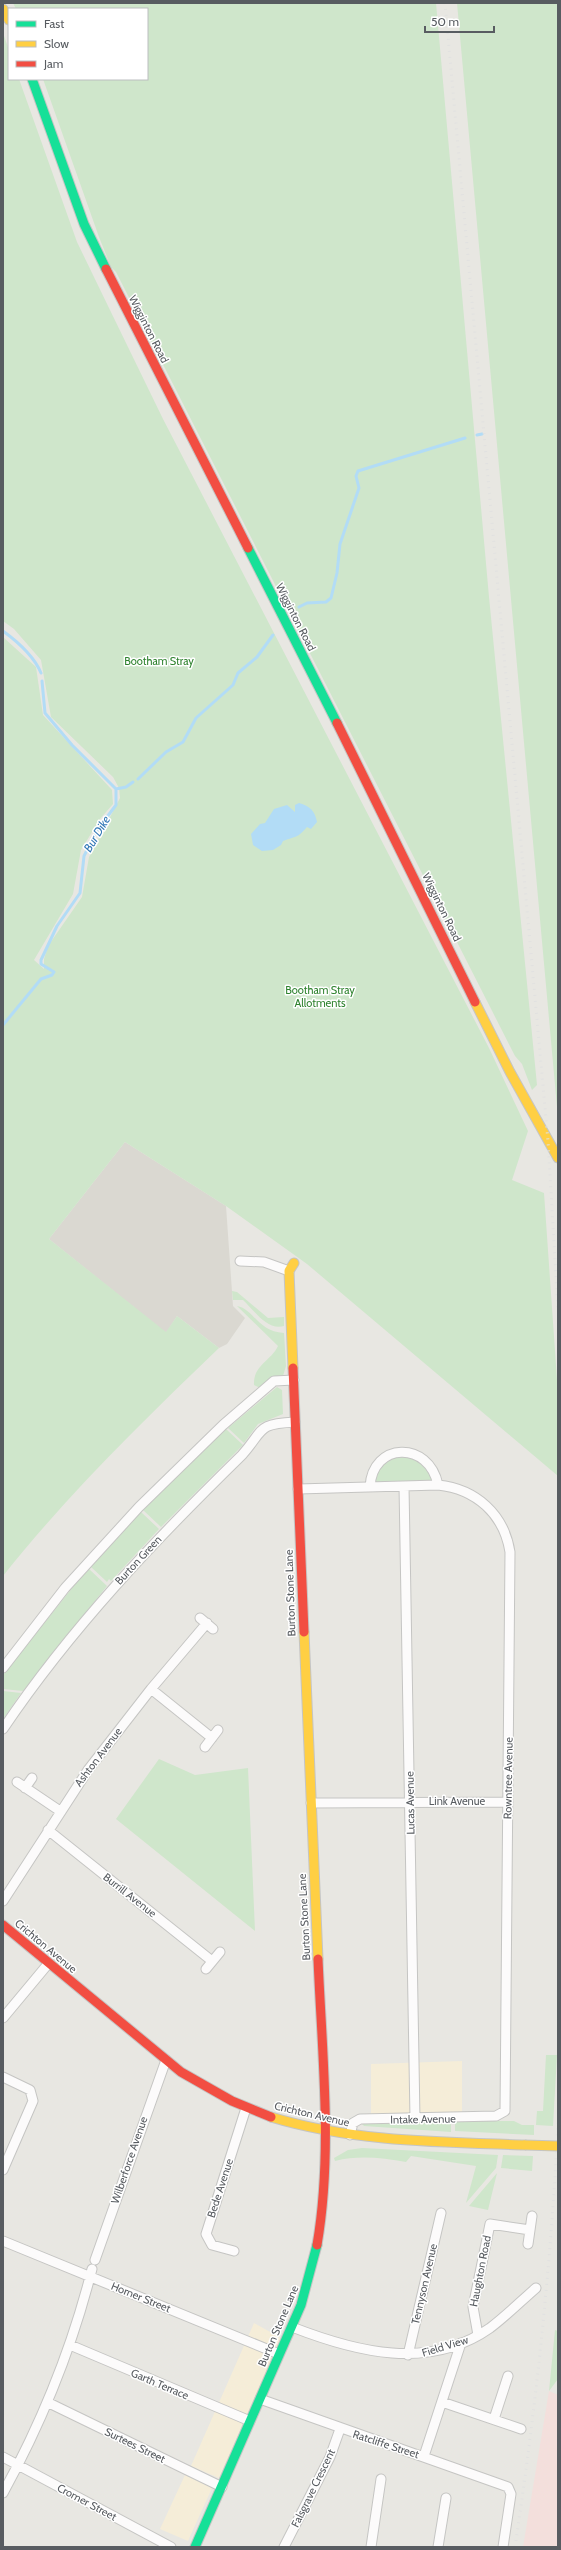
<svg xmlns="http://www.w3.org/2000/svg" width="561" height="2550" viewBox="0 0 561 2550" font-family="Cabin,sans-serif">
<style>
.commercial{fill:#f5edd8}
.education{fill:#dad8d1}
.medical{fill:#f3dfdc}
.green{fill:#cfe6cb}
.water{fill:#b2dcf6}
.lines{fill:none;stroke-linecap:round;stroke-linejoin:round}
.stream{stroke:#b2dcf6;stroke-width:3}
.street-casing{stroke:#c5c5c3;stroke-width:11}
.fast-casing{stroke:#c5c5c4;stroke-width:11}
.slow-casing{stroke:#c5c5c4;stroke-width:11}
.jam-casing{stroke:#c5c5c4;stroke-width:11}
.street{stroke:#fcfbfb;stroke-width:9}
.fast{stroke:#16e098;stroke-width:9}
.slow{stroke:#ffcf43;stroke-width:9}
.jam{stroke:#f24e42;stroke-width:9}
.rail{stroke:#e1e1e0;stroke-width:3;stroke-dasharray:1 5;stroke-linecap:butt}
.slow-bridge-casing{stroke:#c5c5c4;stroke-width:11;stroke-linecap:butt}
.slow-bridge{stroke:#ffcf43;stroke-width:9}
.labels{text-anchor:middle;stroke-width:3;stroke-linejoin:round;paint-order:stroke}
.street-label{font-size:11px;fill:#585c61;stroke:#fff}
.park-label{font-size:11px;fill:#2e822e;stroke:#fff}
.water-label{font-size:12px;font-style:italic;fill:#3378b7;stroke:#fff}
</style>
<rect width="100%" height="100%" fill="#e8e7e2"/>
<path class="commercial" d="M462 2061V2121L371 2123V2064Z
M254 2323 281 2338 219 2478 191 2466Z
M185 2475 212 2488 188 2541 160 2529Z"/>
<path class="education" d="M125 1142 226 1206 233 1306 245 1318 227 1344 219 1348 177 1316 166 1333 49 1239Z"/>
<path class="medical" d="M549 2391 558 2395V2547H523Z"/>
<path class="green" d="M13 3H436L489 597 537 1085 532 1090 522 1064 515 1056 116 272 111 267 99 237 43 79H147V9H16Z
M457 3H558V1118Z
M3 33 9 50V79H19L77 242 109 308 163 419 489 1048 528 1131 512 1180 544 1193 558 1394V1476L307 1264 226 1206 125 1142 49 1239 166 1332 177 1316 219 1348C144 1420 68 1494 3 1576V637L36 667 43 715 112 790 113 804 100 819 81 850 73 894 34 960 44 969V959L48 946 82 897 89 857 120 798 119 788 113 777 51 717 41 660 14 629 3 621Z
M232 1291 237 1292 268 1318 284 1317V1326C267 1331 254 1310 243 1300H233Z
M237 1306C254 1309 258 1332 284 1333L286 1366 283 1376 269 1380 260 1388 254 1385C253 1365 271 1361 278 1346Z
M277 1387 282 1390 283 1414 258 1424 244 1443 228 1428Z
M226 1429 243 1445 161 1527 143 1510Z
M401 1456C418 1459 427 1463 433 1481L374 1483C377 1468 387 1459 401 1456Z
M141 1512 159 1529 111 1581 109 1579 107 1582 90 1566Z
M88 1568 107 1586 23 1691 3 1689V1675Z
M3 1691 21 1693 3 1719Z
M159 1759 195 1775 248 1768 255 1931 116 1819Z
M546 2055H557L553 2126 536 2125 537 2111H543Z
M455 2121H514L522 2125H534V2135L455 2131Z
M451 2122V2132L364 2126 362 2124Z
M362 2148 498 2155 496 2168 466 2203 476 2166 411 2156 406 2162C382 2158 359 2155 335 2161L334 2158 348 2150Z
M503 2155 533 2156 532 2171 501 2168Z
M497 2173 488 2210 469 2206Z
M555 2330 558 2331V2379L549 2391Z"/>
<path class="water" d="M299 803C310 806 315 811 317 822L311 829 307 827C297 839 295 836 283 841L281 845 273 850 262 851 253 845 251 834 260 824 265 823 274 809 287 805 295 812V805Z"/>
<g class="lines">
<path class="stream" d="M477 435 482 434
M299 607 307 603 326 602 331 598 337 573 340 544 359 488 356 476 358 471 465 438
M3 631C18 642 34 656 41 673
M138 779 166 752 183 742 196 718 233 685 238 673 257 657 273 635
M116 789 126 787 133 782
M3 1025 41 979 52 975 54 972 41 964V960L57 926 80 893 84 856 98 829 116 805V789L72 745 45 713 42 681"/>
<defs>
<path id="street" d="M240 1261 264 1262 289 1271
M404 1486 415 2119
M370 1487C372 1442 429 1440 438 1485
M298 1489 438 1485C476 1489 504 1514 510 1552L505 2111 496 2116 360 2119 353 2123 350 2135
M200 1618 213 1629
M3 1668 65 1588 139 1507 223 1425 274 1381 294 1380
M151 1689 212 1738
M3 1729C71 1628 155 1540 242 1455 265 1429 256 1424 295 1422
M205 1747 218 1730
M17 1782 60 1811
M25 1788 32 1778
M311 1803 508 1802
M48 1830 212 1961
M3 1901 88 1770 151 1689 207 1623
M206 1969 220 1952
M3 2018 48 1964
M3 2077 30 2090 33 2101 3 2170
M3 2241 279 2354
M528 2244 532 2216
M234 2251 212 2245 206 2234 246 2108
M95 2260 166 2060
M292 2327C356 2352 429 2371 490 2328 506 2316 521 2301 536 2288
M478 2335 473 2307 490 2224 530 2230
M70 2345 250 2421
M408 2355 441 2213
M260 2399 508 2487 511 2494 503 2547
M442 2402 521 2429
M49 2403 222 2487
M494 2419 508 2376
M424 2456 461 2343
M3 2457 171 2547
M3 2493C42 2422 72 2348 92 2269
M284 2547 330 2457 340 2429
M371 2547 381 2479
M438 2547 446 2498"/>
<path id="fast" d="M32 79 84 224 106 269
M248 548 337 723
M195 2547 301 2305 317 2245"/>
<path id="slow" d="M3 9 9 20
M475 1002 510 1072 558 1158
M293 1368 289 1271 294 1263
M304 1632 318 1959
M271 2117C354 2142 439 2142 525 2145"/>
<path id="jam" d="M106 269 248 548
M337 723 475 1002
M293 1368 304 1632
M3 1925 181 2072 232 2101 271 2117
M317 2245C333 2152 322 2054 318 1959"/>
</defs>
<use href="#street" class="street-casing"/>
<use href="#fast" class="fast-casing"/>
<use href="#slow" class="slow-casing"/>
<use href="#jam" class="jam-casing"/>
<use href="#street" class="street"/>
<use href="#fast" class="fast"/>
<use href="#slow" class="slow"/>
<use href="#jam" class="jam"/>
<path class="rail" d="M445 3 548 1141 558 1311
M515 2547C536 2407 551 2265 558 2123"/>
<defs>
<path id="slow-bridge" d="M525 2145 558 2146"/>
</defs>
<use href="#slow-bridge" class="slow-bridge-casing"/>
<use href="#slow-bridge" class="slow-bridge"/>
</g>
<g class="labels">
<g class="street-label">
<text transform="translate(149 329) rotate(63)" y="4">Wigginton Road</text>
<text transform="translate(296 617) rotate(63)" y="4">Wigginton Road</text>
<text transform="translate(442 907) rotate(64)" y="4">Wigginton Road</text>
<text transform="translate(138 1560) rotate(-47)" y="4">Burton Green</text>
<text transform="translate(290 1593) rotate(-92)" y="4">Burton Stone Lane</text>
<text transform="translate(98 1757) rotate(-53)" y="4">Ashton Avenue</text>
<text transform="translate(508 1778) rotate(-89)" y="4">Rowntree Avenue</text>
<text x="457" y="1805">Link Avenue</text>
<text transform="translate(410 1803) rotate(-91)" y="4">Lucas Avenue</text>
<text transform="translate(130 1895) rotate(38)" y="4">Burrill Avenue</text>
<text transform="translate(304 1917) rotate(-93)" y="4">Burton Stone Lane</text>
<text transform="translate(46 1946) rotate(40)" y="4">Crichton Avenue</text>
<text transform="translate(312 2114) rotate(13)" y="4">Crichton Avenue</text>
<text transform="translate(423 2119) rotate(-1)" y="4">Intake Avenue</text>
<text transform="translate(129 2160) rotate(-71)" y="4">Wilberforce Avenue</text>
<text transform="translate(220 2188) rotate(-72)" y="4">Bede Avenue</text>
<text transform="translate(480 2271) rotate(-79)" y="4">Haughton Road</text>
<text transform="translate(424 2284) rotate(-77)" y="4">Tennyson Avenue</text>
<text transform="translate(141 2297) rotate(22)" y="4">Horner Street</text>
<text transform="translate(278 2326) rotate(-67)" y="4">Burton Stone Lane</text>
<text transform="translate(445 2346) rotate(-17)" y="4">Field View</text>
<text transform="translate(160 2384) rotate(23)" y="4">Garth Terrace</text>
<text transform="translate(386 2444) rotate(18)" y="4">Ratcliffe Street</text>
<text transform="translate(135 2445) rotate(26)" y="4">Surtees Street</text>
<text transform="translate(313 2488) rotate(-64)" y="4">Falsgrave Crescent</text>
<text transform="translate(87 2502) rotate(28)" y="4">Cromer Street</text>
</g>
<g class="park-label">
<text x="159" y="665">Bootham Stray</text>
<text x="320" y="994">Bootham Stray<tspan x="320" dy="13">Allotments</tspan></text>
</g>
<g class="water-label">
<text transform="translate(97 834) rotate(-59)" y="4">Bur Dike</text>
</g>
</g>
<rect width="561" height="2550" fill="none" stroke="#585c61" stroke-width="8"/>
<rect x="8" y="8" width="140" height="72" fill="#ffffff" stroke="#bcbec0"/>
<rect x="16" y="21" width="20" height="6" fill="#16e098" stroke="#bcbec0"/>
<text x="44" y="28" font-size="12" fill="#585c61">Fast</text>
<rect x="16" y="41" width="20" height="6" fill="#ffcf43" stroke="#bcbec0"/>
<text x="44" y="48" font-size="12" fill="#585c61">Slow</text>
<rect x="16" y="61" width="20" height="6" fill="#f24e42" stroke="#bcbec0"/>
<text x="44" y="68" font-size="12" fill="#585c61">Jam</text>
<path d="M425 26v6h69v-6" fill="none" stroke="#585c61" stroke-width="2"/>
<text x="431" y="26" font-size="12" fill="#585c61" stroke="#ffffff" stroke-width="3" paint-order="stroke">50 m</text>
</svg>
